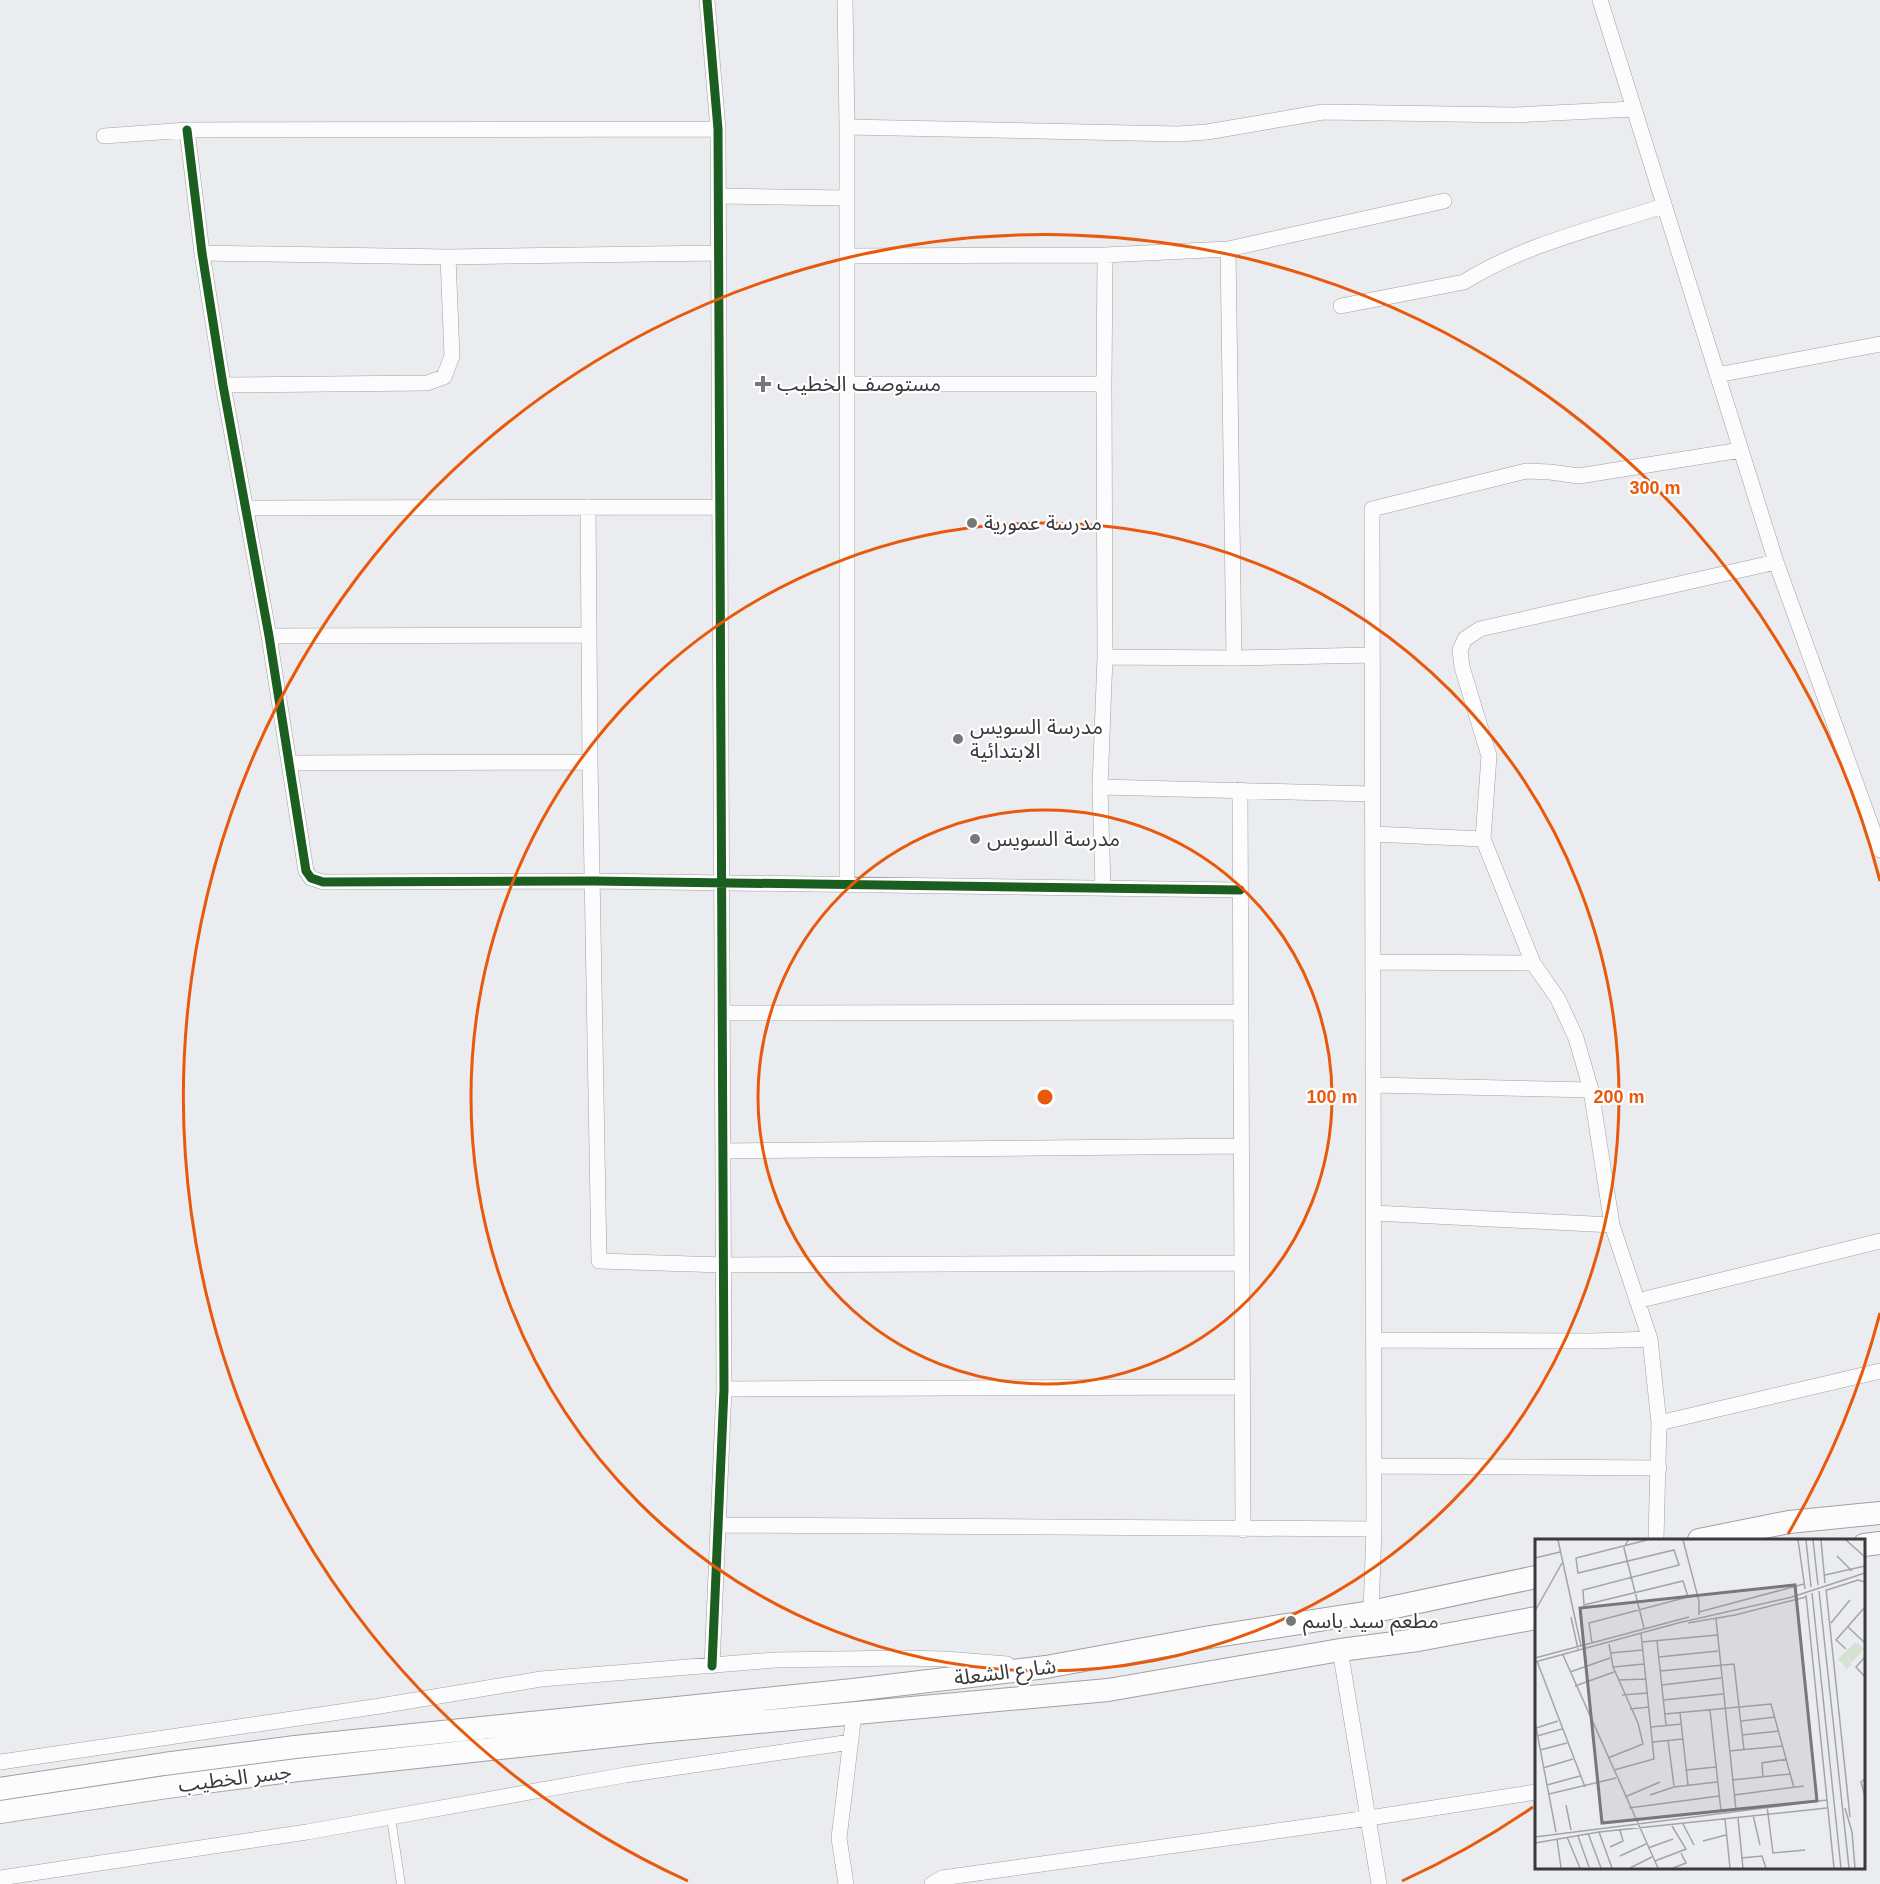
<svg xmlns="http://www.w3.org/2000/svg" width="1880" height="1884" viewBox="0 0 1880 1884" font-family="Helvetica,'Noto Sans Arabic',sans-serif">
<style>
.lines{fill:none;stroke-linecap:round;stroke-linejoin:round}
.service-casing{stroke:#a1a1a4;stroke-width:9}
.minor-casing{stroke:#a1a1a4;stroke-width:16}
.secondary-casing{stroke:#a1a1a4;stroke-width:24}
.service{stroke:#fcfcfd;stroke-width:8}
.minor{stroke:#fcfcfd;stroke-width:15}
.secondary{stroke:#fcfcfd;stroke-width:22}
.cycleway-casing{stroke:#fff;stroke-width:13}
.cycleway{stroke:#1b5e20;stroke-width:9}
.ring{fill:none;stroke:#e8590c;stroke-width:3}
.poi-dot{fill:#78787b;stroke:#fff;stroke-width:2}
.labels{text-anchor:middle;stroke-width:4.5;stroke-linejoin:round;paint-order:stroke}
.poi-label{font-size:21px;fill:#3a3a3c;stroke:#fff;text-anchor:start}
.street-label{font-size:21px;fill:#3a3a3c;stroke:#fff}
.inset-road{fill:none;stroke:#a4a5a8;stroke-width:1.5}
.view{fill:#78787b;fill-opacity:0.15;stroke:#78787b;stroke-width:3}
.inset-edge{fill:none;stroke:#3a3a3c;stroke-width:3}
.centre{fill:#e8590c;stroke:#fff;stroke-width:3}
.ring-label{font-size:18px;text-anchor:middle;font-weight:bold;fill:#e8590c;stroke:#fff;stroke-width:4.5;stroke-linejoin:round;paint-order:stroke}
</style>
<rect width="100%" height="100%" fill="#ebecf0"/>
<g class="lines">
<defs>
<path id="service" d="M391 1818 401 1884"/>
<path id="minor" d="M707 0 718 129 724 1389 712 1666
M845 0 847 127V885
M1600 0 1776 562 1880 850
M847 127 1178 134 1207 132 1323 112 1514 115 1633 109
M187 130 202 253 223 385 269 636 306 871 311 878 323 882 593 881 1240 890
M104 136 187 130 718 129
M719 196 847 198
M1228 249 1234 658
M202 253 448 257 719 253
M847 256 1105 255 1228 249 1444 201
M1341 306 1464 282C1523 245 1596 228 1663 206
M1717 375 1880 344
M847 384H1104
M223 385 427 383 444 377 452 356 448 257
M588 507 590 762 599 1261 723 1265 1242 1263
M245 508 720 507
M269 636 589 635
M1105 657 1234 658 1372 655
M290 763 590 762
M1100 787 1372 794
M1240 790 1243 1530
M1373 834 1483 839
M1103 888 1100 787 1105 657 1104 384 1105 255
M1373 962 1533 963
M722 1013 1241 1012
M1373 1085 1591 1090
M723 1151 1241 1146
M1374 1213 1612 1225
M1637 1301 1880 1241
M1374 1340 1592 1341 1650 1339
M724 1389 1242 1387
M1659 1423 1880 1371
M1374 1466 1659 1468
M719 1525 1374 1529
M1656 1540 1659 1423 1650 1339 1612 1225 1591 1090 1576 1038 1558 999 1533 963 1483 839 1489 756 1462 667 1460 650 1465 639 1480 629 1776 562
M1371 1612 1374 1529 1372 509 1526 471 1550 472 1579 476 1741 450
M1340 1650 1379 1884
M0 1762 380 1706 541 1679 775 1660 903 1658 945 1659 1007 1664
M0 1878 307 1832 625 1775 851 1742
M846 1884 839 1838 854 1714
M932 1884 942 1878 1369 1818 1536 1792"/>
<path id="secondary" d="M1699 1540 1789 1522 1880 1513
M1864 1545 1880 1543
M0 1789 164 1764 295 1747 853 1690 1046 1667 1210 1637 1371 1612 1536 1577
M0 1812 167 1787 298 1770 648 1732 1108 1690 1340 1650 1418 1640 1536 1618"/>
</defs>
<use href="#service" class="service-casing"/>
<use href="#minor" class="minor-casing"/>
<use href="#secondary" class="secondary-casing"/>
<use href="#service" class="service"/>
<use href="#minor" class="minor"/>
<use href="#secondary" class="secondary"/>
<defs>
<path id="cycleway" d="M707 0 718 129 724 1389 712 1666
M187 130 202 253 223 385 269 636 306 871 311 878 323 882 593 881 1240 890"/>
</defs>
<use href="#cycleway" class="cycleway-casing"/>
<use href="#cycleway" class="cycleway"/>
</g>
<g class="ring">
<circle cx="1045" cy="1097" r="287"/>
<circle cx="1045" cy="1097" r="574"/>
<path d="M1880 1313A862 862 0 0 1 1788 1534M1533 1807A862 862 0 0 1 1402 1881M688 1881A862 862 0 1 1 1880 881"/>
</g>
<g class="poi-dot">
<path d="M760 375h6v6h6v6h-6v6h-6v-6h-6v-6h6z"/>
<circle cx="972" cy="523" r="6"/>
<circle cx="958" cy="739" r="6"/>
<circle cx="975" cy="839" r="6"/>
<circle cx="1291" cy="1621" r="6"/>
</g>
<g class="labels">
<g class="poi-label">
<text x="777" y="391">مستوصف الخطيب</text>
<text x="984" y="530">مدرسة عمورية</text>
<text x="970" y="734">مدرسة السويس<tspan x="970" dy="24">الابتدائية</tspan></text>
<text x="987" y="846">مدرسة السويس</text>
<text x="1303" y="1628">مطعم سيد باسم</text>
</g>
<g class="street-label">
<text transform="translate(1005 1672) rotate(-7)" y="7">شارع الشعلة</text>
<text transform="translate(235 1778) rotate(-7)" y="7">جسر الخطيب</text>
</g>
</g>
<g transform="translate(1535 1539)">
<rect width="330" height="330" fill="#ebecf0"/>
<path d="M321 103 329 110 317 123 312 119 317 125 312 130 303 120Z" fill="#d4e2d2"/>
<path class="inset-road" d="M23 1 46 107M93 1 89 9 109 89M148 1 164 62V76M263 1 270 50M271 1 276 48M278 1 283 46M286 1 290 44M311 1 330 18M302 17 317 32M0 19 25 13M290 36 330 27M291 50 315 278M292 51 323 41 330 43M284 52 314 329M277 54 306 329M271 56 299 329M0 72 27 24M164 73 269 45M36 78 43 110M181 80 201 271M153 84 200 76 271 58M296 84 315 61M313 88 330 104M122 102 131 186M107 103 182 96M57 104 54 84 153 58 148 42 49 66 48 51 144 26 139 11 43 34 41 19 112 1M311 110 301 101 330 68M75 114 108 111M28 116 123 329M124 118 183 112M330 118 321 128 330 138M0 119 154 78M2 122 50 248M0 123 143 84 257 58 330 34M78 128 109 125M125 132 199 125 209 211M35 133 75 119M83 141 111 140M127 146 186 139M40 147 79 133M87 156 112 154M128 161 188 155M95 170 114 168M175 171 186 272M145 174 153 246M130 175 236 165 259 249M206 182 240 178M0 183 21 293M116 188 147 185M1 189 23 182M207 196 244 192M2 197 27 190M133 201 139 247M118 203 148 200M5 211 32 204M194 212 248 207M73 219 108 205 103 184 78 128 74 105M8 229 38 220M79 231 119 220 106 94M151 231 181 228M228 238 227 224 252 220M330 240 326 243 330 258M197 241 256 235M12 246 45 237M14 255 81 239M115 256 139 248 182 243M199 256 269 247M90 258 125 243M31 266 36 291M232 267 238 314 270 311M94 269 184 257M310 269 317 293M218 276 225 306M203 279 208 329M190 280 195 329M148 285 159 306M64 293 77 329M317 293 320 329M53 294 66 329M43 297 54 328M0 298 292 261M32 298 45 329M22 300 26 329M168 302 191 296M0 304 64 293 292 269M75 308 88 302 85 291M113 309 138 300M85 317 111 305M206 319 227 317 231 329M120 322 151 310 137 287M95 329 117 318M138 329 151 324 146 314"/>
<path class="view" d="M260 46 282 262 67 284 45 69Z"/>
<rect width="330" height="330" class="inset-edge"/>
</g>
<circle cx="1045" cy="1097" r="9" class="centre"/>
<g class="ring-label">
<text x="1655" y="494">300 m</text>
<text x="1332" y="1103">100 m</text>
<text x="1619" y="1103">200 m</text>
</g>
</svg>
